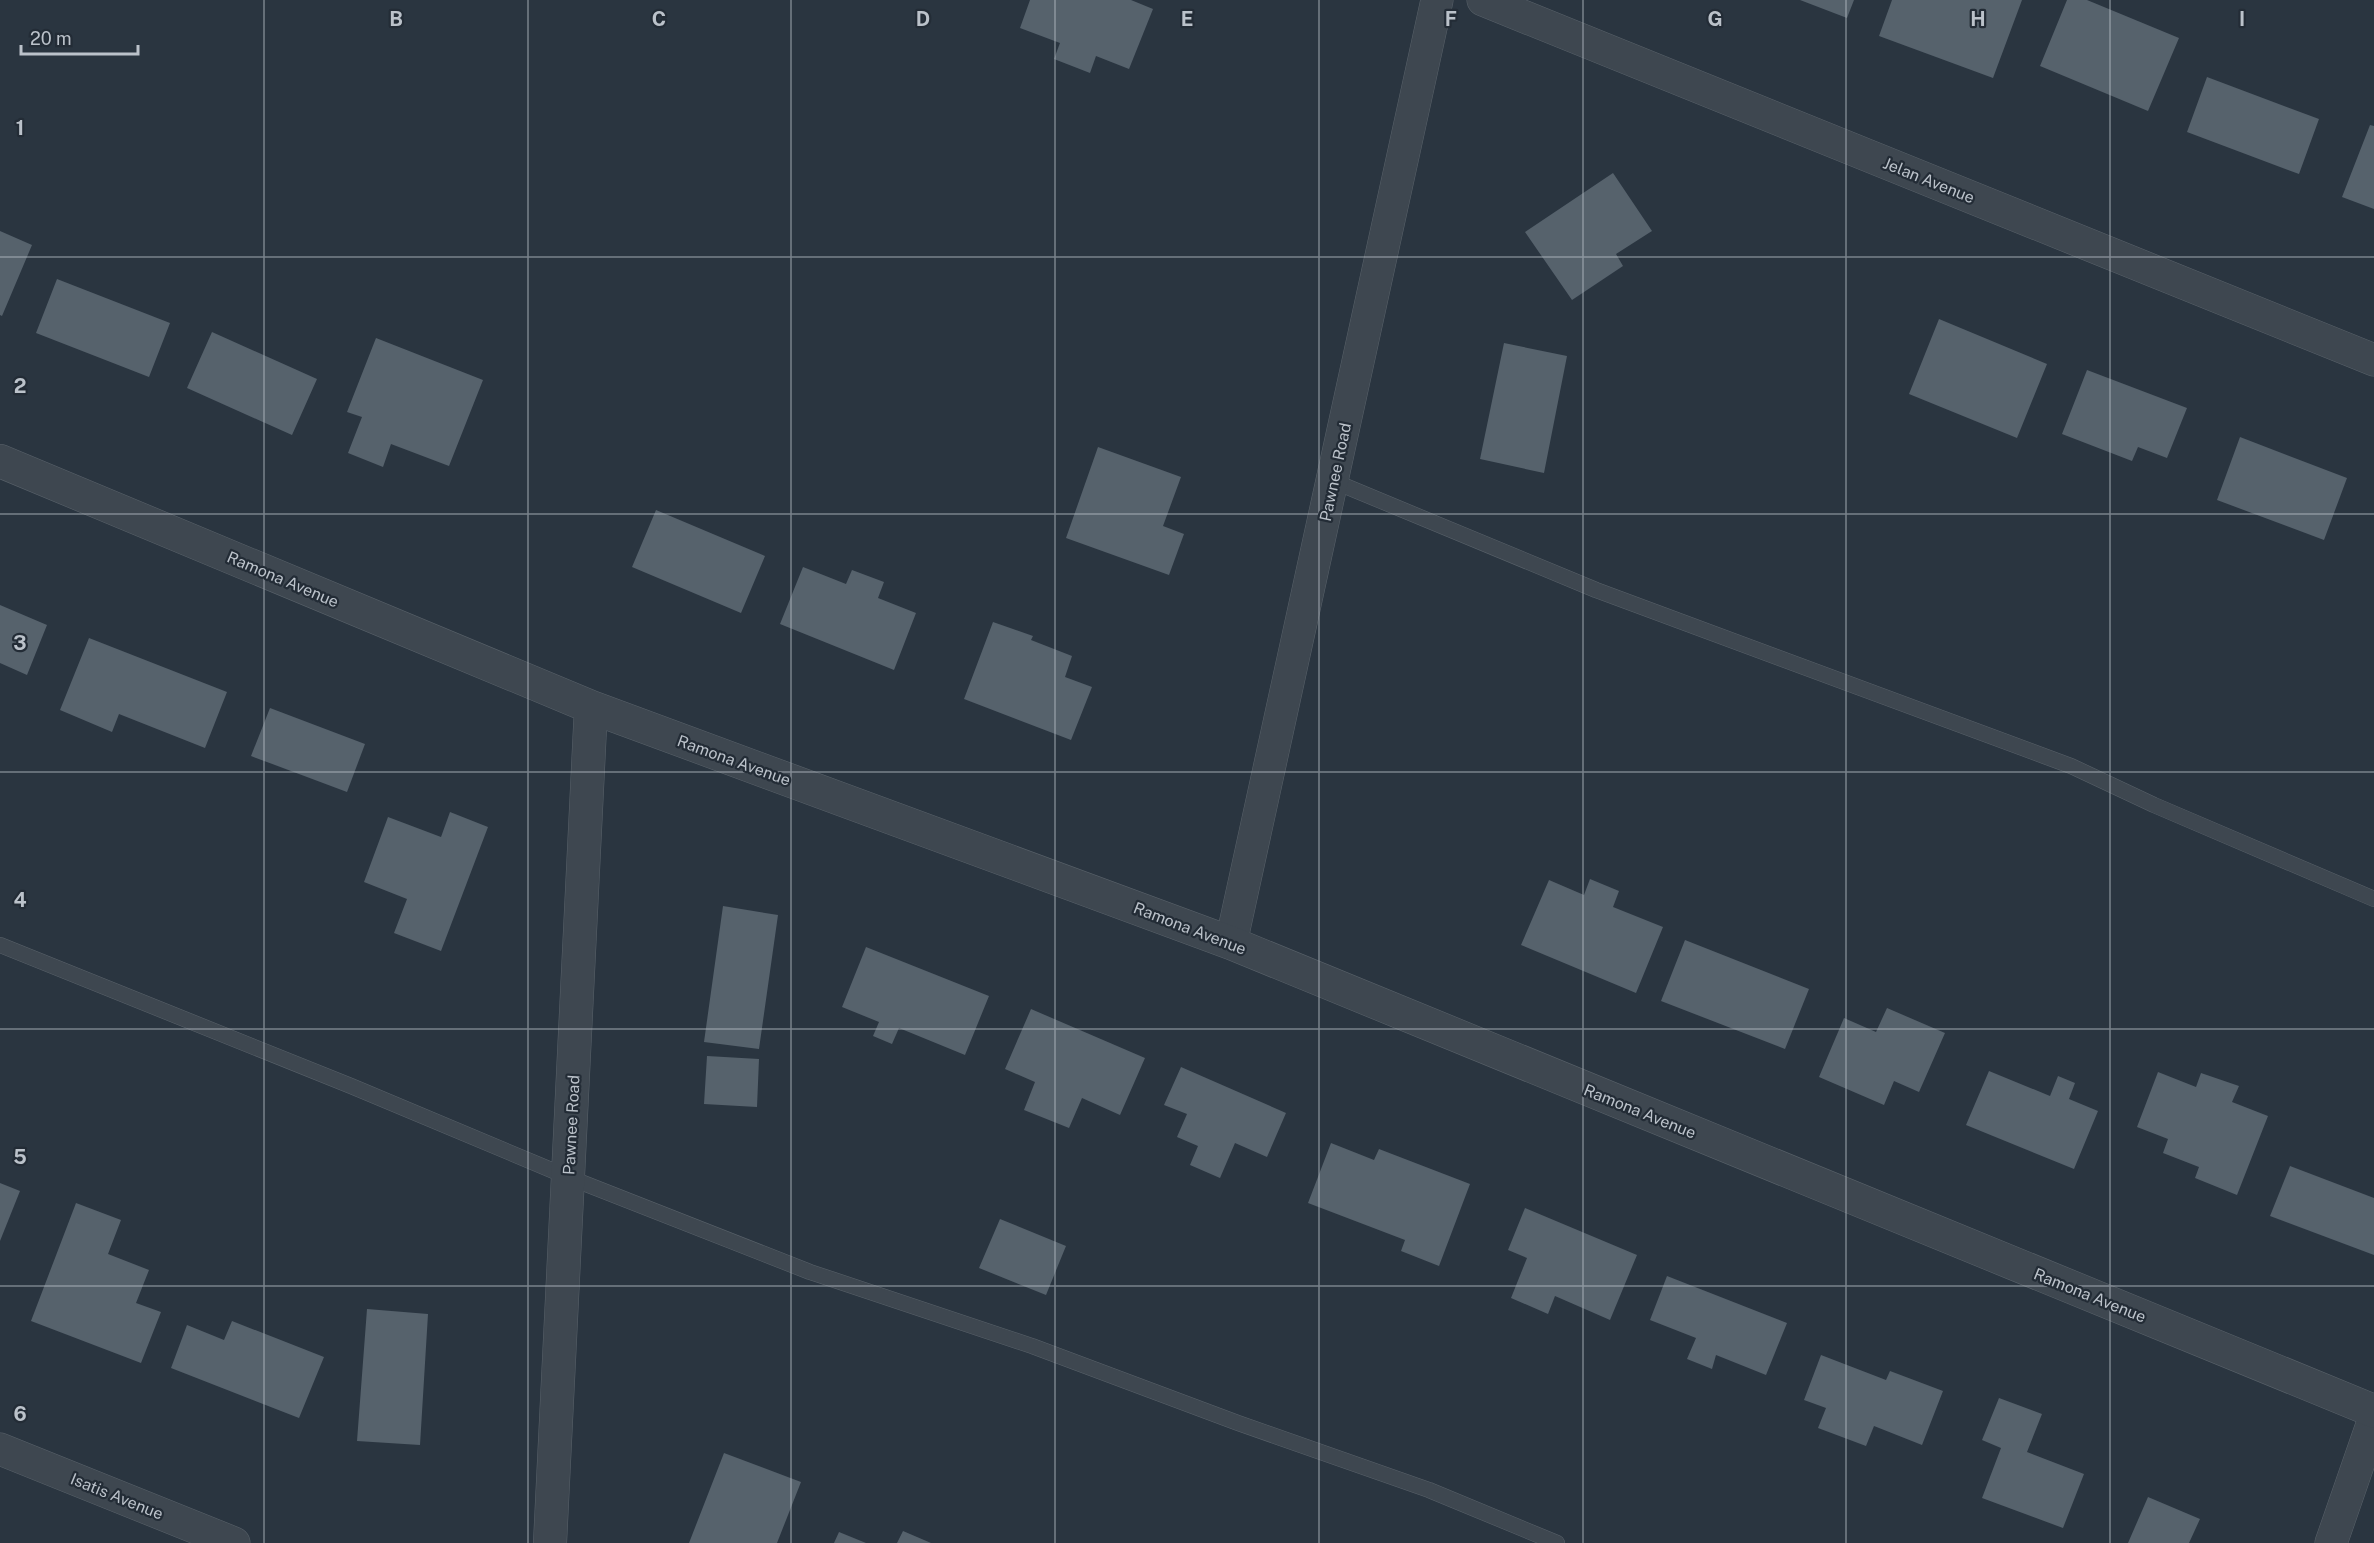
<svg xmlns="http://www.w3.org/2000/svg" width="2374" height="1543" viewBox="0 0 2374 1543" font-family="'Public Sans',sans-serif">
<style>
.building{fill:#56626c}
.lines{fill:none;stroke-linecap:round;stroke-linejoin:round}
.service-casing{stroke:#59626a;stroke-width:16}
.minor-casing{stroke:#59626a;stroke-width:33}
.tertiary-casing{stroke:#59626a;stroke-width:34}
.service{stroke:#3e4750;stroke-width:15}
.minor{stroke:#3e4750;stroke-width:32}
.tertiary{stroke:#3e4750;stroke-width:33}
.grid{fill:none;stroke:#bbc2ca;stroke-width:1.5;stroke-opacity:0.55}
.labels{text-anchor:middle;stroke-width:4.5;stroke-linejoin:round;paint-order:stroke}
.street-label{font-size:16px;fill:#bbc2ca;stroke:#232c36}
.grid-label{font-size:20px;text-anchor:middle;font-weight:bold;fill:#bbc2ca;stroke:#232c36;stroke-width:4.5;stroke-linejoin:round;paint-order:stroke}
</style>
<rect width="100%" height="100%" fill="#2a3540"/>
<path class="building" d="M1030 0H1131L1153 9 1129 69 1096 56 1090 73 1054 59 1060 43 1020 28Z
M1800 0H1854L1847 18Z
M1892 0H2022L1993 78 1879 36Z
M2067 0H2087L2179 38 2148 111 2040 66Z
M2207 77 2319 119 2299 174 2187 132Z
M2370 125 2374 126V209L2342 197Z
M1613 173 1652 231 1616 254 1623 266 1572 300 1525 232Z
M0 231 32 245 2 316 0 315Z
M57 279 170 323 149 377 36 333Z
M1939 319 2047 364 2017 438 1909 394Z
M212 332 317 379 292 435 187 388Z
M376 338 483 380 449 466 391 444 383 467 348 453 362 417 347 412Z
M1504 343 1567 356 1544 473 1480 459Z
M2087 370 2187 408 2167 458 2138 447 2132 461 2062 434Z
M2240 437 2347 478 2324 540 2217 500Z
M1098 447 1181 477 1163 526 1184 534 1169 575 1066 538Z
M656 510 765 556 741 613 632 567Z
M803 567 846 584 852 570 884 582 878 598 916 613 894 670 780 624Z
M0 605 47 625 27 675 0 663Z
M993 622 1033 636 1031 640 1072 656 1065 677 1092 687 1071 740 964 699Z
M89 638 227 692 205 748 119 714 112 732 60 710Z
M270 708 365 744 347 792 251 756Z
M450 812 488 827 441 951 394 933 407 899 364 882 388 817 441 837Z
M1590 879 1619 891 1613 907 1663 927 1636 993 1521 945 1549 880 1584 895Z
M723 906 778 915 759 1049 704 1042Z
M1685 940 1809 989 1785 1049 1661 1001Z
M866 947 989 996 965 1055 899 1028 892 1044 873 1036 879 1022 842 1007Z
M1887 1008 1945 1033 1919 1092 1894 1081 1884 1105 1819 1077 1844 1018 1876 1032Z
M1031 1009 1145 1058 1120 1115 1082 1098 1069 1128 1024 1110 1035 1082 1005 1069Z
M707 1056 759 1059 757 1107 704 1104Z
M1181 1067 1286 1113 1267 1157 1235 1143 1220 1178 1190 1165 1198 1146 1177 1137 1187 1114 1164 1105Z
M1989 1071 2050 1096 2058 1076 2075 1083 2069 1099 2098 1111 2074 1169 1966 1125Z
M2158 1072 2196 1087 2201 1073 2239 1086 2232 1102 2268 1116 2237 1195 2195 1178 2199 1167 2163 1153 2168 1139 2137 1127Z
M1331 1143 1374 1160 1379 1149 1470 1184 1439 1266 1401 1251 1405 1240 1308 1203Z
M2290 1166 2374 1198V1255L2270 1216Z
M0 1183 20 1191 0 1241Z
M76 1203 121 1220 108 1254 149 1270 136 1303 161 1312 141 1363 31 1321Z
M1525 1208 1637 1255 1610 1320 1555 1296 1548 1314 1511 1298 1527 1258 1508 1250Z
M1000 1219 1066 1246 1046 1295 979 1268Z
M1667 1276 1787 1323 1766 1375 1716 1355 1712 1369 1687 1359 1696 1338 1650 1320Z
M367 1309 428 1314 420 1445 357 1441Z
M232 1321 324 1357 299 1418 171 1368 187 1325 224 1340Z
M1821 1355 1886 1380 1890 1371 1943 1391 1922 1445 1874 1426 1866 1446 1818 1428 1826 1408 1804 1400Z
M1999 1398 2042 1414 2027 1452 2084 1474 2063 1528 1982 1498 2001 1448 1982 1440Z
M724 1453 801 1482 777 1543H689Z
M2148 1497 2200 1519 2189 1543H2128Z
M903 1531 931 1543H897Z
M839 1532 866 1543H834Z"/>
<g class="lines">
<defs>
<path id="service" d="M1333 481 1596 590 2071 766 2154 805 2374 899
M0 945 351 1086 568 1177 810 1272 1032 1346 1238 1423 1429 1490 1557 1543"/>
<path id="minor" d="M1483 0 2374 360
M1231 943 1437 0
M0 1449 234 1543
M2331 1543 2374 1419"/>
<path id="tertiary" d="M0 461 591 707 1231 943 2374 1411
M550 1543 591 707"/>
</defs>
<use href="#service" class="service-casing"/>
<use href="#minor" class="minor-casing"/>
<use href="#tertiary" class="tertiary-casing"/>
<use href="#service" class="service"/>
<use href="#minor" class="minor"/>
<use href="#tertiary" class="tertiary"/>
</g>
<path class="grid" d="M264 0V1543M528 0V1543M791 0V1543M1055 0V1543M1319 0V1543M1583 0V1543M1846 0V1543M2110 0V1543M0 257H2374M0 514H2374M0 772H2374M0 1029H2374M0 1286H2374"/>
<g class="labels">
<g class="street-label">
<text transform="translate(1929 180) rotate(22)" y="6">Jelan Avenue</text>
<text transform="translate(1335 472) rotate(-78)" y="6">Pawnee Road</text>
<text transform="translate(283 579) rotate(23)" y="6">Ramona Avenue</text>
<text transform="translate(734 760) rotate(20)" y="6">Ramona Avenue</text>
<text transform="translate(1190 928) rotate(21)" y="6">Ramona Avenue</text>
<text transform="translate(1640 1111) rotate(22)" y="6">Ramona Avenue</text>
<text transform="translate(571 1125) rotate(-87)" y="6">Pawnee Road</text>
<text transform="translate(2090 1295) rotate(22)" y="6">Ramona Avenue</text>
<text transform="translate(117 1496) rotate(22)" y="6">Isatis Avenue</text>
</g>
</g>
<g class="grid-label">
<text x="396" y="26">B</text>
<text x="659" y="26">C</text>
<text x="923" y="26">D</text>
<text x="1187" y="26">E</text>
<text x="1451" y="26">F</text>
<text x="1715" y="26">G</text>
<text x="1978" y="26">H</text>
<text x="2242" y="26">I</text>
<text x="20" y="135">1</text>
<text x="20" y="393">2</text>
<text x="20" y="650">3</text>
<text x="20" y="907">4</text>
<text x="20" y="1164">5</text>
<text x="20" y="1421">6</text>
</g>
<path d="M21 45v9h117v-9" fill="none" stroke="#bbc2ca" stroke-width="3"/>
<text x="30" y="45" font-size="18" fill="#bbc2ca" stroke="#232c36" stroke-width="4.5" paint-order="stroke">20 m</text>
</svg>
